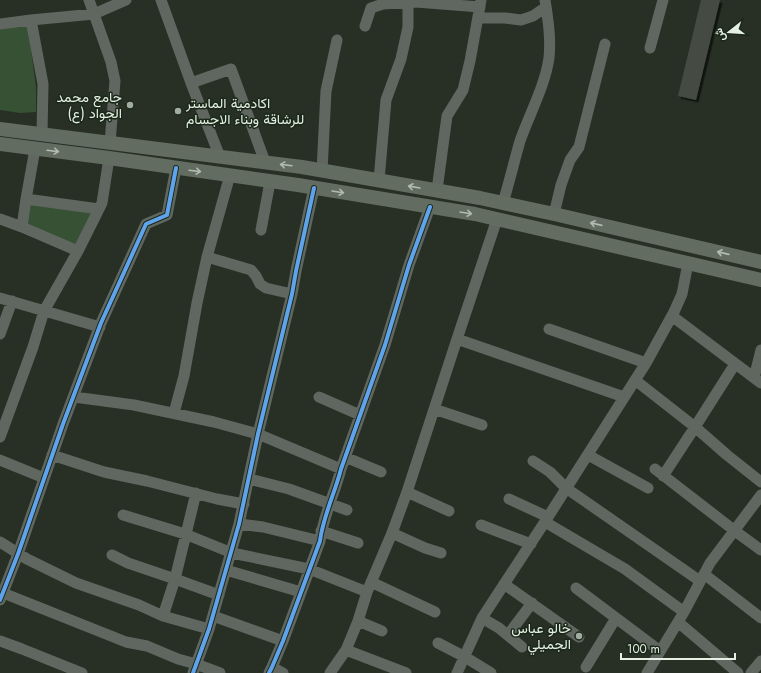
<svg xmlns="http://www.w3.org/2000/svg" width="761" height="673" viewBox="0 0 761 673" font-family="Jost,Vazirmatn,sans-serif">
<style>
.green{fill:#365133}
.building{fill:#444b42;filter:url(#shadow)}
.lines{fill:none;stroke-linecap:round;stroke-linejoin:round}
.minor{stroke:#606760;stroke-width:11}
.major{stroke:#626c61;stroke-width:14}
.cycleway-casing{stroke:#1b2919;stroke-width:6}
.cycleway{stroke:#60a3ed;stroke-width:4}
.oneway{stroke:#b1bbb0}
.poi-dot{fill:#a3aca2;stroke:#1b2919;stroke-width:1.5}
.labels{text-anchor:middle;stroke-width:3;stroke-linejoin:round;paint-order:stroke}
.poi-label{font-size:14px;fill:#e5efe4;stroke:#1b2919;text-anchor:end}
</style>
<defs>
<filter id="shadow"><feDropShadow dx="2.5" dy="2.5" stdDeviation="0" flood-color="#0009"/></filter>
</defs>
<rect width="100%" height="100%" fill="#283026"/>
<path class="green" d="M28 25 36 88V112L20 113 0 110V28Z
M28 202 97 210 76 246 24 226Z"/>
<path class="building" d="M701 0H720L696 100 678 96Z"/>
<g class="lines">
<path class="minor" d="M89 0 111 62 115 81 110 143
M161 0 191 83 220 157
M478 18H505L521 20 533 16 546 7
M31 20 43 84 42 134
M0 24 31 20 94 14 126 0
M365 26 371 8 383 4 416 2 480 7
M650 48 663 0
M191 83 231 69 265 162
M322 171 326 91 337 40
M379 180 386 100 401 59 408 27V3
M437 190 447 116 463 90 470 61 481 0
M26 199 99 209
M503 203C509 183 514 162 520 141 529 115 545 86 549 58 551 38 548 19 545 0
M554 214 561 185 570 160 579 147 605 44
M0 219 22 227 78 251
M22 227 26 199 35 149
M261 230 270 182
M207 257 251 270 256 276 260 284 266 288 292 294
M0 298 100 327
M672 316 761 383
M549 329 646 363
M0 334 12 301
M457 339 624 397
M754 378 761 350
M635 380 695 427 727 455 761 482
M74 397 134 405 214 422 258 434 341 469
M319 397 360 415
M434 409 482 425
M174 413 184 376 197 303 207 257 230 175
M0 437 33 347 44 311 78 251 102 203 109 158
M52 455 104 472 147 481 217 499 244 504
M588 455 648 488
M345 457 381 472
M0 460 44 478
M533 461 550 472 566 488 700 581
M655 469 735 531 761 550
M663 476 695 427 735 364
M249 479 289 489 347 510
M407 492 449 511
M509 499 548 517
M123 515 185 534 232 553 309 569 367 592
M545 522 625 569 684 612
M239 524 263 527 320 541
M481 525 531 544
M321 531 358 543
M392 533 425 548 441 553
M0 542 27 559 76 583 139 605 163 616 209 629
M112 555 128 563 175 579 219 595
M226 570 301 592
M704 574 761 618
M371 582 435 612
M504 584 579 637
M576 588 660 651
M3 593 126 642 147 646 178 659 196 664 220 673
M0 600 18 554 63 424 101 323 146 224 167 215 176 168
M163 616 175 579 196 493
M213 616 283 641
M482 618 499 628 522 647
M358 621 382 631
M678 622 738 673
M508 635 532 603
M0 641 22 649 82 673
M438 643 465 657 491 673
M346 650 406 673
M272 667 283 673
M586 667 616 618
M193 673 209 629 239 524 258 434 292 294 296 271 314 188
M269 673 272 667 283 641 320 541C323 516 335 493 341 469L385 345 409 265 430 207
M330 673 346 650 358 621 367 592 392 533 407 492 457 339 497 219
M457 673 482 618 548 517 646 363 674 312 682 294 688 263
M647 673 684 612 710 563 761 495
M751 673 761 661"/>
<path class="major" d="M0 129 302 167 480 198 554 214 761 262
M0 144 109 158 298 185 475 214 761 280"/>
<defs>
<path id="cycleway" d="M0 600 18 554 63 424 101 323 146 224 167 215 176 168
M193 673 209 629 239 524 258 434 292 294 296 271 314 188
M269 673 272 667 283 641 320 541C323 516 335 493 341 469L385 345 409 265 430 207"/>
</defs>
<use href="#cycleway" class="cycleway-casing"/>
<use href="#cycleway" class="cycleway"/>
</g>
<defs><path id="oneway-shaft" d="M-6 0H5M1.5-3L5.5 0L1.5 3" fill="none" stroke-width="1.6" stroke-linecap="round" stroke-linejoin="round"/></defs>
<g class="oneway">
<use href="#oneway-shaft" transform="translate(53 151) rotate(7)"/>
<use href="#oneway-shaft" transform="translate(286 165) rotate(-173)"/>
<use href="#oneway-shaft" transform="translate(195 171) rotate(7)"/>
<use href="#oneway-shaft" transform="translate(414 187) rotate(-170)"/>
<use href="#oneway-shaft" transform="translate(338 192) rotate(9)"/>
<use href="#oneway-shaft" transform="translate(466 213) rotate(9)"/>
<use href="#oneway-shaft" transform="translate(596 224) rotate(-167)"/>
<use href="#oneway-shaft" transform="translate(723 253) rotate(-167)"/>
</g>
<g class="poi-dot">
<circle cx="130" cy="105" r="4"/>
<circle cx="178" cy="111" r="4"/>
<circle cx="579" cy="636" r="4"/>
</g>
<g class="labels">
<g class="poi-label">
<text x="122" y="102">جامع محمد<tspan x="122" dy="16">الجواد (ع)</tspan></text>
<text x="186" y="108" text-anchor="start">اكادمية الماستر<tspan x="186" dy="16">للرشاقة وبناء الاجسام</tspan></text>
<text x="571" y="633">خالو عباس<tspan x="571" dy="16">الجميلي</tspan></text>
</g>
</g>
<g transform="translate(729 32) rotate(253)" stroke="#1b2919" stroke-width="3" paint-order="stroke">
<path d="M0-3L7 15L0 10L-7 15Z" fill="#e5efe4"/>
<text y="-6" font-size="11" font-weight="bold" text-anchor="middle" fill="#e5efe4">ش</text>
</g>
<path d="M621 653v6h114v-6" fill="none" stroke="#e5efe4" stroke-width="2"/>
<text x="627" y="653" font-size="12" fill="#e5efe4" stroke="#1b2919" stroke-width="3" paint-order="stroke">100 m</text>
</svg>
